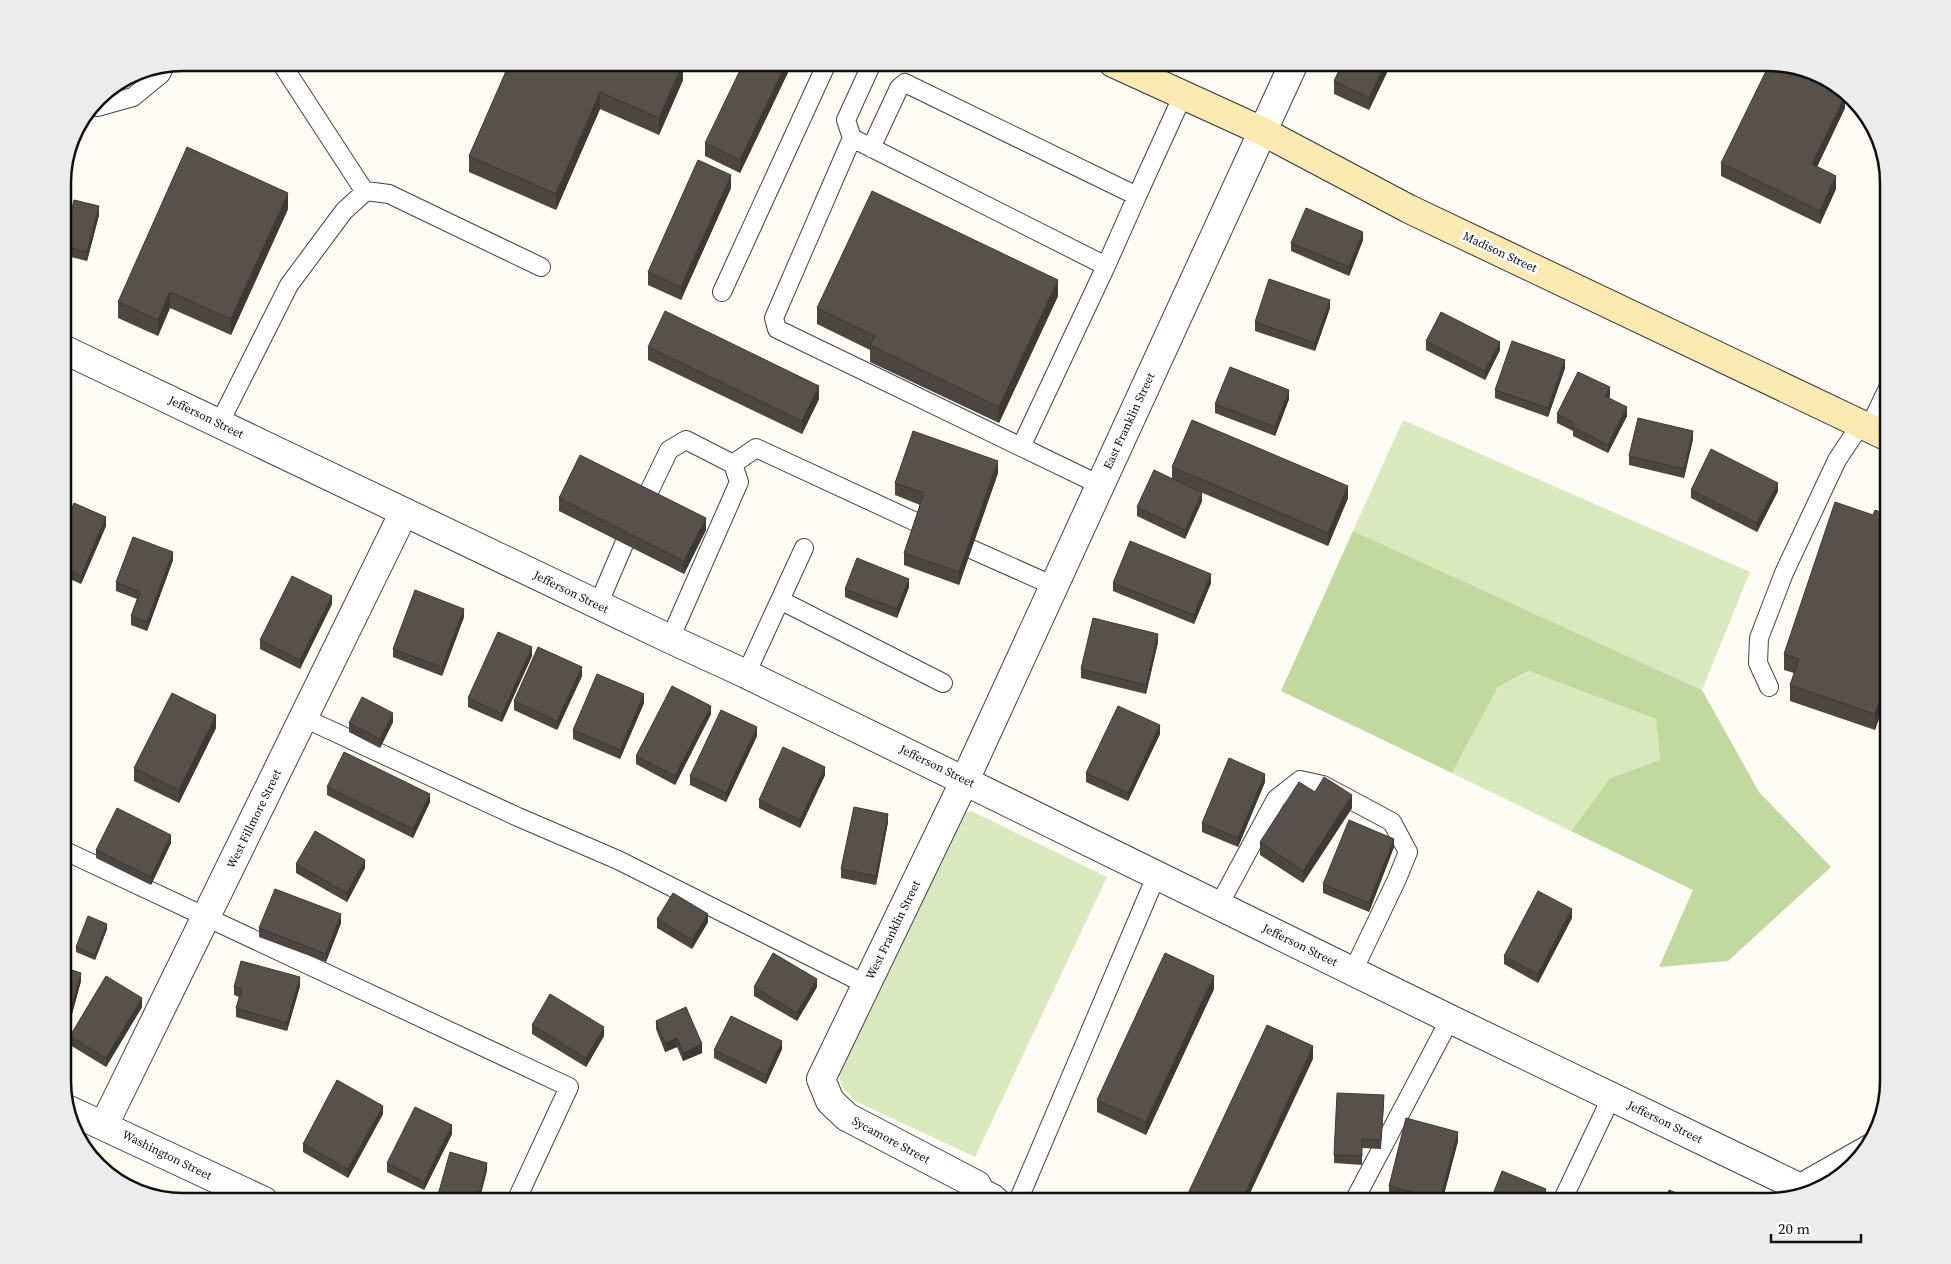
<svg xmlns="http://www.w3.org/2000/svg" width="1951" height="1264" viewBox="0 0 1951 1264" font-family="'Source Serif 4',serif">
<style>
.green{fill:#dae8be}
.forest{fill:#c1d89e}
.lines{fill:none;stroke-linecap:round;stroke-linejoin:round}
.service-casing{stroke:#434343;stroke-width:20}
.minor-casing{stroke:#434343;stroke-width:30}
.tertiary-casing{stroke:#434343;stroke-width:30}
.secondary-casing{stroke:#323232;stroke-width:30}
.service{stroke:#fff;stroke-width:18}
.minor{stroke:#fff;stroke-width:28}
.tertiary{stroke:#fff;stroke-width:28}
.secondary{stroke:#fbe9b2;stroke-width:28}
.wall{fill:#4c4542}
.shaded-wall{fill:#3e3836}
.building{fill:#58504d;stroke:#3e3836}
.labels{text-anchor:middle;stroke-width:5;stroke-linejoin:round;paint-order:stroke}
.street-label{font-size:12px;fill:#101010;stroke:#fff}
.rim{fill:none;stroke:#101010;stroke-width:2.5}
</style>
<rect width="100%" height="100%" fill="#fefbf4"/>
<path class="green" d="M1403 420 1750 572 1702 690 1353 531Z
M1530 671 1656 719 1660 760 1610 778 1571 831 1452 773 1498 687Z
M971 811 1107 877 975 1157 855 1101C838 1084 837 1079 842 1056L958 815Z"/>
<path class="forest" d="M1353 531 1702 690 1759 792 1831 867 1728 961 1659 967 1693 890 1571 831 1610 778 1660 760 1656 719 1529 671 1498 687 1452 773 1281 691Z"/>
<g class="lines">
<defs>
<path id="service" d="M283 63V66L365 192
M92 106 97 107 133 97 161 74 165 66
M852 138 846 120 872 63
M871 148 899 88 905 83 1137 196 1183 95
M1106 266 1137 196
M722 292 827 63
M219 424 289 285 344 211 366 191 389 194 541 267
M1869 428 1888 388
M1021 447 1106 266 852 138 774 318 777 329 1100 485
M733 464 756 448 918 523
M645 500 669 450 686 440 733 464 739 482 670 639
M971 549 1054 586
M780 600 943 683
M598 605 624 544
M746 674 804 548
M1769 687 1758 663 1759 638 1784 573 1837 460 1861 424
M304 718 518 817 618 860 867 985
M63 850 569 1087 516 1201
M1219 905 1276 799 1300 780 1323 785 1392 822 1408 852 1397 879 1353 971
M977 1185 995 1194 1003 1201
M1796 1185 1870 1143
M1018 1201 1157 874
M1354 1201 1450 1019
M1562 1201 1612 1096"/>
<path id="minor" d="M69 1110 264 1201
M104 1125 404 512
M977 1185 847 1117 830 1101 821 1079 965 780 1294 63"/>
<path id="tertiary" d="M63 349 670 639 746 674 1450 1019 1807 1191"/>
<path id="secondary" d="M1113 63 1262 131 1409 209 1888 437"/>
</defs>
<use href="#service" class="service-casing"/>
<use href="#minor" class="minor-casing"/>
<use href="#tertiary" class="tertiary-casing"/>
<use href="#secondary" class="secondary-casing"/>
<use href="#service" class="service"/>
<use href="#minor" class="minor"/>
<use href="#tertiary" class="tertiary"/>
<use href="#secondary" class="secondary"/>
</g>
<path class="wall" d="M481 62H681L683 80 659 135 600 109 556 210 469 172V156L506 73Z
M792 62V64L740 173 705 156V143Z
M1343 62H1392L1369 110 1334 94V81Z
M1845 104V108L1817 167 1836 189 1820 224 1721 176V163Z
M731 188 681 300 648 285V272Z
M288 209 231 335 170 308 158 336 118 318V302Z
M99 215 87 261 63 255V245Z
M1363 240 1349 276 1291 251V243Z
M1058 296 999 423 870 362V350L817 324V308Z
M1330 308 1315 351 1255 331V322Z
M1426 341 1500 350 1485 380 1426 350Z
M648 347 819 399 802 434 648 360Z
M1565 368 1548 417 1495 398V390Z
M1610 396 1609 398 1627 416 1608 453 1573 436V431L1557 423V414Z
M1289 399 1275 436 1215 413V404Z
M1693 439 1684 478 1629 465V456Z
M1172 467 1348 498 1328 546 1198 491 1202 501 1185 539 1137 516V507L1172 478Z
M998 473 959 585 904 565V553L920 505 895 495V483Z
M1691 490 1778 491 1757 532 1691 498Z
M559 498 706 530 684 574 559 511Z
M1873 515H1888V691L1875 730 1790 701V685L1794 673 1784 670V654Z
M106 526 81 584 63 576V528Z
M173 560 147 631 131 625V616L137 599 116 591V582Z
M1113 583H1211L1194 624 1113 591Z
M909 587 897 618 845 597V589Z
M332 604 300 669 260 649V640Z
M464 617 442 676 393 657V649Z
M1158 642 1146 694 1081 678V669Z
M532 656 502 722 468 707V698Z
M582 676 557 730 514 710V701Z
M644 703 620 759 573 739V730Z
M711 714 675 785 636 764V756Z
M393 722 380 748 349 732V723Z
M216 728 179 803 134 781V768Z
M1160 734 1128 801 1086 782V773Z
M757 736 726 802 690 785V776Z
M825 775 800 828 759 808V800Z
M1265 782 1238 847 1202 832V823Z
M327 787 430 802 413 838 327 795Z
M1315 792 1352 808 1303 883 1260 855V842Z
M888 822 876 885 841 878V869Z
M171 843 151 885 96 858V850Z
M1394 847 1369 912 1323 893V884Z
M296 864 365 868 347 902 296 873Z
M1572 918 1538 983 1504 964V956Z
M657 919 708 922 692 949 657 928Z
M341 923 326 962 259 937V928Z
M107 929 95 960 76 952V947Z
M63 967 81 981 66 1036 63 1035Z
M300 986 287 1031 236 1017V1008L239 997 234 995V987Z
M754 987H817L797 1021 754 996Z
M1214 989 1146 1135 1097 1112V1100Z
M142 1007 106 1067 70 1045V1036Z
M656 1021 702 1053 683 1061 677 1047 665 1052 656 1029Z
M532 1025 604 1036 586 1067 532 1034Z
M782 1049 766 1084 714 1058V1050Z
M1384 1104 1381 1149 1362 1148V1165L1334 1163V1155Z
M383 1114 348 1178 303 1152V1144Z
M452 1134 424 1190 387 1172V1163Z
M1458 1141 1442 1202H1417L1389 1194V1186Z"/>
<path class="shaded-wall" d="M787 62H792V64L740 173V160Z
M1386 62H1392L1369 110V98Z
M683 64V80L659 135V118Z
M600 92V109L556 210V194Z
M1844 93 1848 97 1845 104V108L1812 177V164Z
M731 175V188L681 300V287Z
M1836 176V189L1820 224V211Z
M288 193V209L231 335V319Z
M99 206V215L87 261V252Z
M1363 232V240L1349 276V267Z
M1058 280V296L999 423V407Z
M170 292V308L158 336V320Z
M1330 300V308L1315 351V343Z
M1500 342V350L1485 380V371Z
M1565 360V368L1548 417V408Z
M819 386V399L802 434V421Z
M1610 387V396L1605 405V396Z
M1289 390V399L1275 436V427Z
M1627 407V416L1608 453V445Z
M1693 431V439L1684 478V469Z
M998 461V473L959 585V572Z
M1778 483V491L1757 532V523Z
M1348 486V498L1328 546V533Z
M1202 493V501L1185 539V530Z
M106 517V526L81 584V576Z
M706 518V530L684 574V561Z
M173 552V560L147 631V622Z
M1211 574V583L1194 624V615Z
M909 579V587L897 618V609Z
M332 596V604L300 669V660Z
M464 609V617L442 676V667Z
M1158 634V642L1146 694V685Z
M532 647V656L502 722V714Z
M582 667V676L557 730V721Z
M1888 675V691L1875 730V714Z
M644 694V703L620 759V750Z
M711 706V714L675 785V776Z
M393 713V722L380 748V739Z
M216 715V728L179 803V790Z
M1160 725V734L1128 801V793Z
M757 727V736L726 802V793Z
M825 767V775L800 828V820Z
M1265 774V782L1238 847V838Z
M430 794V802L413 838V829Z
M1352 795V808L1303 883V871Z
M888 814V822L876 885V876Z
M171 835V843L151 885V877Z
M1394 839V847L1369 912V903Z
M365 860V868L347 902V893Z
M1572 909V918L1538 983V974Z
M341 914V923L326 962V954Z
M708 914V922L692 949V940Z
M107 924V929L95 960V955Z
M81 973V981L66 1036V1027Z
M1214 976V989L1146 1135V1122Z
M300 977V986L287 1031V1023Z
M817 979V987L797 1021V1013Z
M142 998V1007L106 1067V1058Z
M604 1027V1036L586 1067V1058Z
M677 1038V1047L665 1052V1043Z
M782 1041V1049L766 1084V1075Z
M702 1044V1053L683 1061V1053Z
M1313 1046V1059L1246 1202H1241Z
M383 1106V1114L348 1178V1169Z
M452 1125V1134L424 1190V1182Z
M1458 1132V1141L1442 1202H1440Z
M487 1163V1171L479 1202H477Z
M1546 1189V1197L1544 1202H1541Z"/>
<path class="building" d="M510 62H681L683 64 659 118 600 92 556 194 469 156Z
M744 62H787L740 160 705 143Z
M1343 62H1386L1369 98 1334 81Z
M1770 63 1835 83 1844 93 1843 95 1845 96 1812 164 1836 176 1820 211 1721 163Z
M187 147 288 193 231 319 170 292 158 320 118 302Z
M698 160 731 175 681 287 648 272Z
M872 191 1058 280 999 407 870 345 875 336 817 308Z
M74 200 99 206 87 252 63 246Z
M1306 208 1363 232 1349 267 1291 243Z
M1269 279 1330 300 1315 343 1255 322Z
M665 311 819 386 802 421 648 347Z
M1441 312 1500 342 1485 371 1426 341Z
M1512 341 1565 360 1548 408 1495 390Z
M1230 367 1289 390 1275 427 1215 404Z
M1578 372 1610 387 1605 396 1627 407 1608 445 1573 427 1574 423 1557 414Z
M1638 418 1693 431 1684 469 1629 456Z
M1192 420 1348 486 1328 533 1172 467Z
M913 431 998 461 959 572 904 553 924 493 895 483Z
M1711 449 1778 483 1757 523 1691 490Z
M580 455 706 518 684 561 559 498Z
M1154 470 1202 493 1185 530 1137 507Z
M1835 502 1873 515 1875 510 1888 515V675L1875 714 1790 685 1799 659 1784 654Z
M74 503 106 517 81 576 63 567V528Z
M133 537 173 552 147 622 131 616 140 592 116 582Z
M1130 541 1211 574 1194 615 1113 583Z
M857 558 909 579 897 609 845 589Z
M292 576 332 596 300 660 260 640Z
M415 590 464 609 442 667 393 649Z
M1093 618 1158 634 1146 685 1081 669Z
M498 632 532 647 502 714 468 698Z
M538 647 582 667 557 721 514 701Z
M597 674 644 694 620 750 573 730Z
M672 686 711 706 675 776 636 756Z
M172 693 216 715 179 790 134 768Z
M362 697 393 713 380 739 349 723Z
M1118 706 1160 725 1128 793 1086 773Z
M721 710 757 727 726 793 690 776Z
M783 747 825 767 800 820 759 800Z
M344 752 430 794 413 829 327 787Z
M1229 758 1265 774 1238 838 1202 823Z
M1324 777 1352 795 1303 871 1260 842 1299 782 1315 792Z
M854 807 888 814 876 876 841 869Z
M117 808 171 835 151 877 96 850Z
M1349 820 1394 839 1369 903 1323 884Z
M315 831 365 860 347 893 296 864Z
M275 889 341 914 326 954 259 928Z
M1538 891 1572 909 1538 974 1504 956Z
M673 893 708 914 692 940 657 919Z
M88 916 107 924 95 955 76 947Z
M773 953 817 979 797 1013 754 987Z
M1165 953 1214 976 1146 1122 1097 1100Z
M241 961 300 977 287 1023 236 1008 242 989 234 987Z
M63 967 81 973 66 1027 63 1026Z
M106 976 142 998 106 1058 70 1036Z
M550 994 604 1027 586 1058 532 1025Z
M686 1007 702 1044 683 1053 677 1038 665 1043 656 1021Z
M731 1016 782 1041 766 1075 714 1050Z
M1267 1025 1313 1046 1241 1202H1184Z
M337 1080 383 1106 348 1169 303 1144Z
M1337 1093 1384 1095 1381 1140 1362 1139V1156L1334 1155Z
M415 1107 452 1125 424 1182 387 1163Z
M1406 1118 1458 1132 1440 1199 1389 1186Z
M450 1152 487 1163 477 1200 482 1202H436Z
M1502 1171 1546 1189 1541 1202H1490Z
M1669 1190 1698 1202H1665Z"/>
<g class="labels">
<g class="street-label">
<text transform="translate(1500 252) rotate(25)" y="4">Madison Street</text>
<text transform="translate(206 417) rotate(26)" y="4">Jefferson Street</text>
<text transform="translate(1129 421) rotate(-65)" y="4">East Franklin Street</text>
<text transform="translate(571 592) rotate(26)" y="4">Jefferson Street</text>
<text transform="translate(937 766) rotate(26)" y="4">Jefferson Street</text>
<text transform="translate(254 819) rotate(-64)" y="4">West Fillmore Street</text>
<text transform="translate(893 930) rotate(-64)" y="4">West Franklin Street</text>
<text transform="translate(1300 945) rotate(26)" y="4">Jefferson Street</text>
<text transform="translate(1665 1122) rotate(26)" y="4">Jefferson Street</text>
<text transform="translate(891 1140) rotate(28)" y="4">Sycamore Street</text>
<text transform="translate(167 1155) rotate(26)" y="4">Washington Street</text>
</g>
</g>
<path d="M0 0H1951V1264H0ZM183 71H1768A112 112 0 0 1 1880 183V1081A112 112 0 0 1 1768 1193H183A112 112 0 0 1 71 1081V183A112 112 0 0 1 183 71Z" fill="#ececec" fill-rule="evenodd"/>
<path class="rim" d="M183 71H1768A112 112 0 0 1 1880 183V1081A112 112 0 0 1 1768 1193H183A112 112 0 0 1 71 1081V183A112 112 0 0 1 183 71Z"/>
<path d="M1771 1234v8h90v-8" fill="none" stroke="#101010" stroke-width="2.5"/>
<text x="1778" y="1234" font-size="15" fill="#101010" stroke="#ffffff" stroke-width="4" paint-order="stroke">20 m</text>
</svg>
